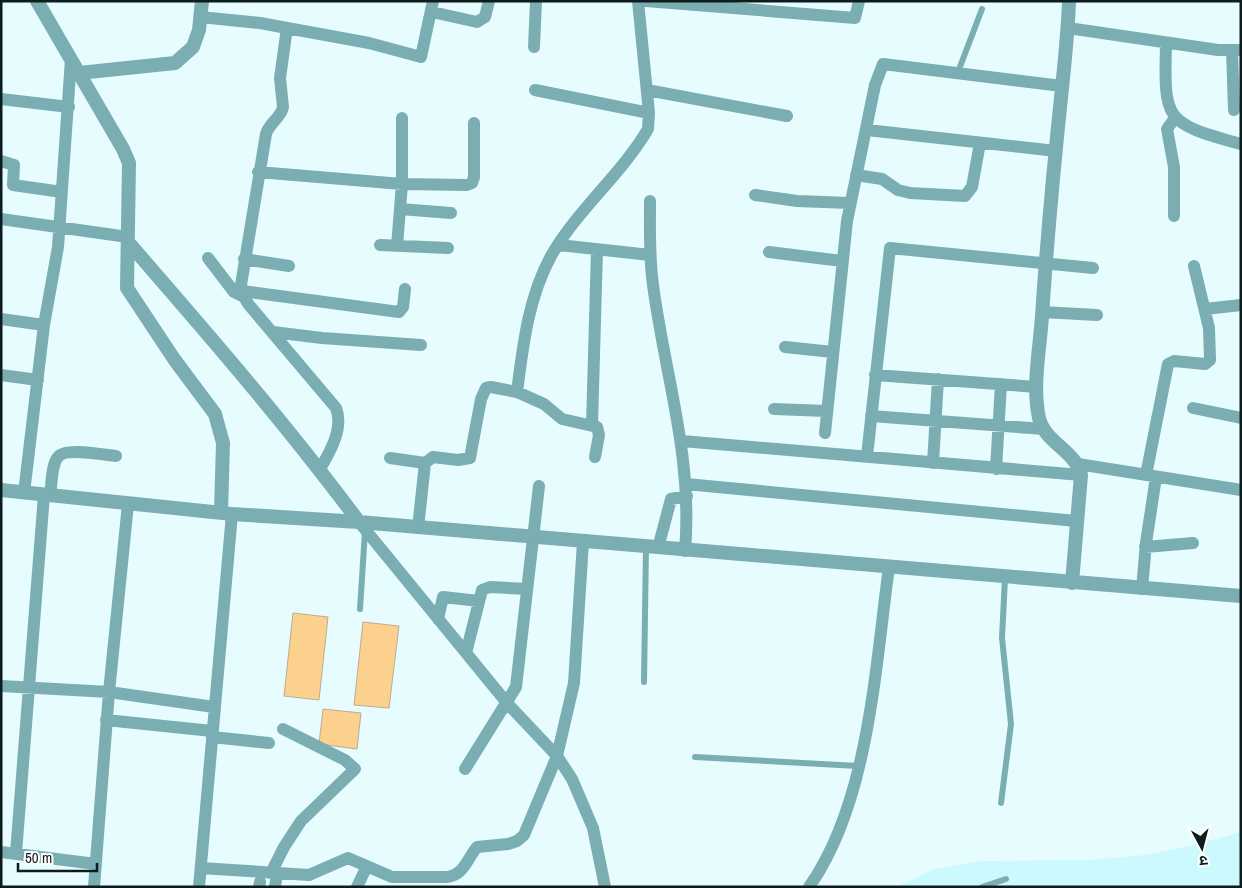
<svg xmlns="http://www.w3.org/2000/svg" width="1242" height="888" viewBox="0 0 1242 888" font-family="'Archivo Narrow','Noto Sans Devanagari',sans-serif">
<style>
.built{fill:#cbf9fd}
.building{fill:#fcd18d;stroke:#bbac94}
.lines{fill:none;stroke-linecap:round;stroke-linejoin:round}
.service{stroke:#7aaeb3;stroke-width:6}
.minor{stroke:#7aaeb3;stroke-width:12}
.tertiary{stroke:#7aaeb3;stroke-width:14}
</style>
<rect width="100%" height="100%" fill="#e7fcfe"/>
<path class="built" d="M1241 832V887H896L935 869 980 861 1088 860 1145 855 1190 846Z"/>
<path class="building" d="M293 613 328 617 319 700 284 696Z
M363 622 399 626 389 708 354 705Z
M323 709 361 713 357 749 319 744Z"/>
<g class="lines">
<path class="service" d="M958 72 982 9
M360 609 365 531
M644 682 646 547
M695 757 858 766
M1001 803 1011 724 1002 638 1005 578
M982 887 1006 879"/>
<path class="minor" d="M646 1 855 18 859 1
M432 12 477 22 485 17 489 1
M200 17 260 23 287 28
M1068 28 1218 50H1241
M1166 43C1164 121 1164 123 1241 144
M534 47 536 1
M1232 50 1234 110
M535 90 649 113
M647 90 787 116
M1 99 69 107
M867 130 1056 151
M1 161 14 165 13 185 62 192
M258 172 402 184 467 185 472 183 474 177V123
M856 175 882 179 898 190 910 193 965 196 972 187 980 143
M755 195 797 201 850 203
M650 201C650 229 649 257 653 285 665 376 693 456 685 551
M400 209 451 213
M1174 216V167L1167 129 1175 118
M1 219 128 237
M380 245 448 248
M559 245 650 255
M397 246 402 184V118
M769 252 842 261
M208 258 234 292 244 297
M244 259 289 266
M242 291 399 312 403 307 405 289
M1205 309 1241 305
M1042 312 1097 315
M1 319 44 325
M273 332 322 338 421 345
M785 347 833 352
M1 375 38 380
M875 375 1037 387
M517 392C523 346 528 298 551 256 577 210 621 175 648 129L649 113 638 1
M1193 408 1241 418
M774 409 827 411
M871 416 1044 429
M592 425 597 250
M825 433 847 221 875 85 883 64 1062 86
M682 441 1081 475
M867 456 890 248 1093 268
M390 458 425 463
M933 463 938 379
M1078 464 1241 490
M320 469C330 452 344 428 336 408L249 305 244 297 241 285 266 134C269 123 281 118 283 107L280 78 287 28 369 43 421 57 433 1
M996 469 1001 384
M1146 475 1168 364 1174 361 1205 364 1210 360 1209 328 1194 266
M686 484 1076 521
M24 493 44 325 58 247 71 59
M50 495C52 485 51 465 58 457 65 447 104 455 116 456
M359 522 507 703 557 756 572 779 593 828 605 887
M418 528 425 463 433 457 458 460 470 458 481 399 486 388 491 387 517 392 544 404 562 419 597 427 599 435 595 457
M1145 547 1193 543
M658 548 671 499 687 496
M1142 589 1146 543 1156 477
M438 619 443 597 479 601
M466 653 482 590 490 587 527 589
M1 686 109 692 214 707
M106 720 212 731
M212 737 269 743
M465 769 516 687 539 486
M1 852 96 864
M16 853 44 495
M201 868 309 875 348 858 392 877H447C464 875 467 859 477 847L508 844 517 841 524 835 557 756 574 683 583 542
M271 873 284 847 301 821 355 769 345 760 283 729
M94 887 109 692 128 504
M199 887 232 514
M259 887 260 882
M275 887 277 873
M357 887 367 866
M809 887C869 802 875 668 889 567"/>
<path class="tertiary" d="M37 1 123 149 129 163 127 288 174 359 215 414 223 443 221 512
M1069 1C1068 31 1065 59 1062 88 1054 164 1047 240 1042 316 1040 348 1032 386 1039 418 1045 443 1075 450 1081 475L1072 583
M79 73 175 63 193 47 199 30 202 1
M128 242C207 333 287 425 359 522
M1 490 232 514 359 522 1241 596"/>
</g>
<rect width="1242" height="888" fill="none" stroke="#0f1c1d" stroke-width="5"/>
<g transform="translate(1202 848) rotate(173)" stroke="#ffffff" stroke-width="4" paint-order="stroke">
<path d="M0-4L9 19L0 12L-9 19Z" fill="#0f1c1d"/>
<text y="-8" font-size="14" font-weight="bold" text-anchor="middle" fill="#0f1c1d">उ</text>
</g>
<path d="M18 863v8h79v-8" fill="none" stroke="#0f1c1d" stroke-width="2.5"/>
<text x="25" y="863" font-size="15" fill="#0f1c1d" stroke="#ffffff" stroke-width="4" paint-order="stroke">50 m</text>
</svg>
